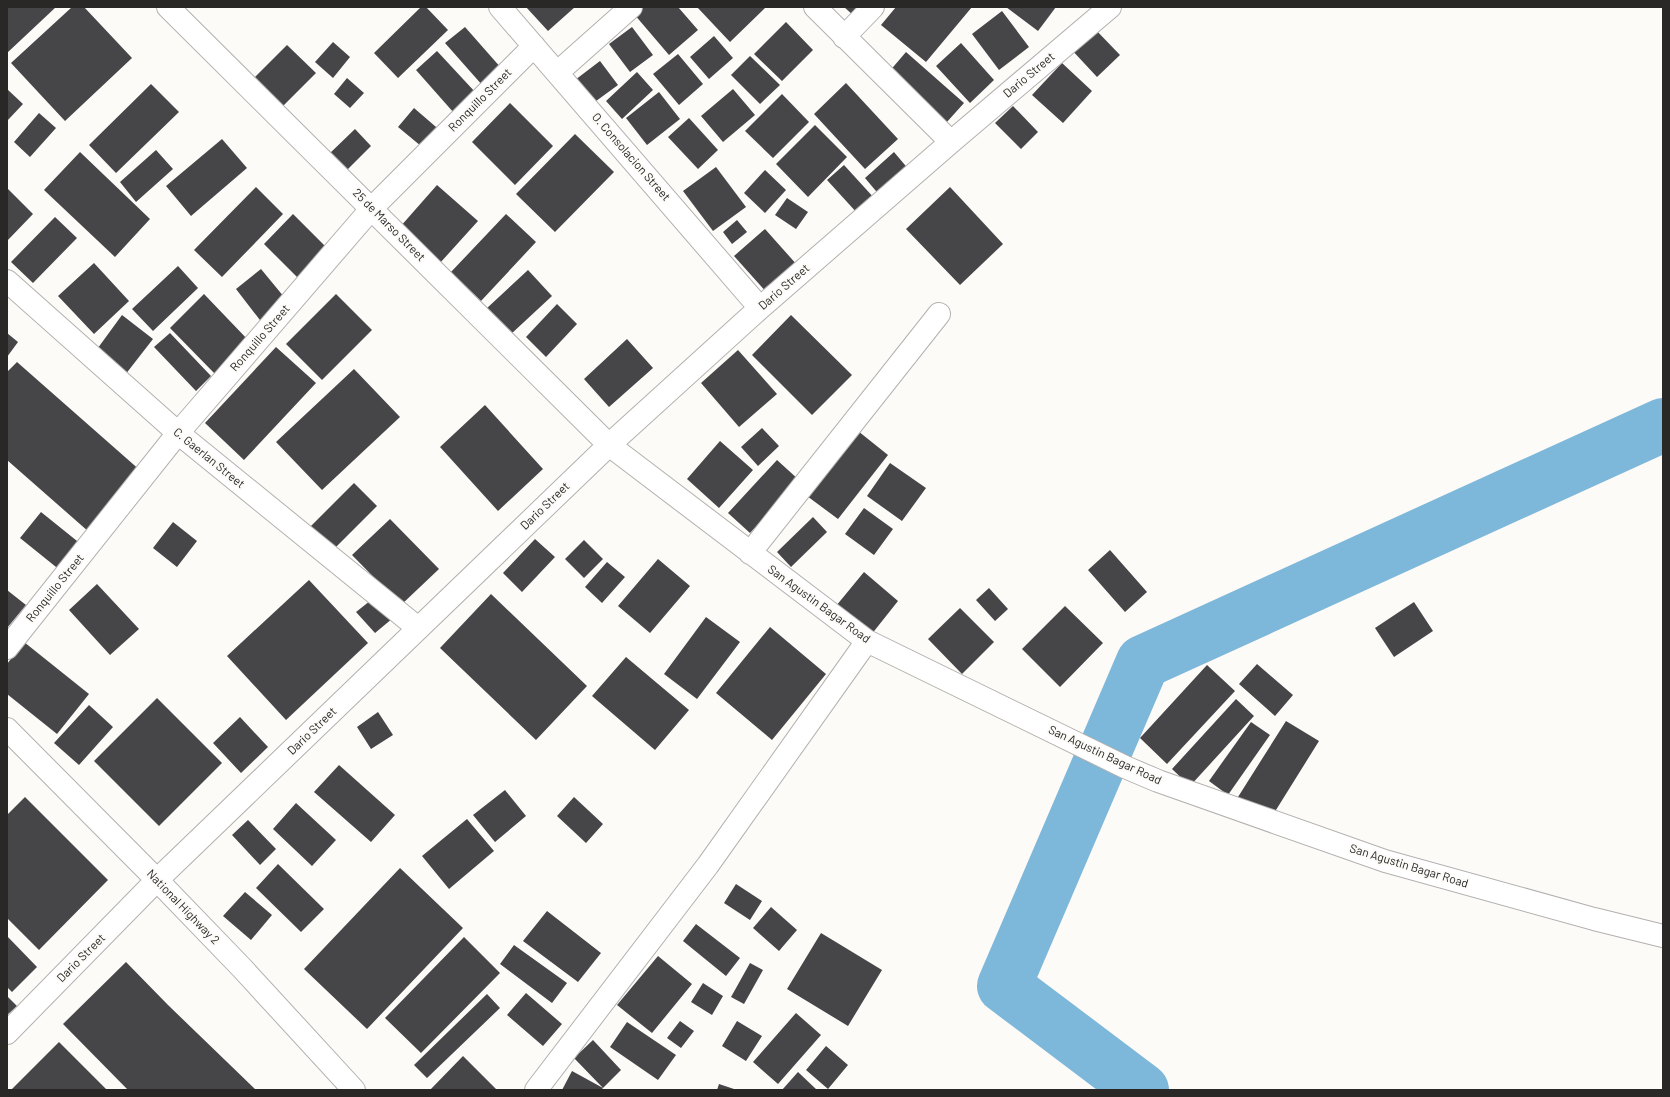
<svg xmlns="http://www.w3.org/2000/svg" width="1670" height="1097" viewBox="0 0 1670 1097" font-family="Barlow,sans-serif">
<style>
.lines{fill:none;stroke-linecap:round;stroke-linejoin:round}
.river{stroke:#7db7da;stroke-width:54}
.building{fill:#464548}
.minor-casing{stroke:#b3b1af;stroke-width:24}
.tertiary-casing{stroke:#b3b1af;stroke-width:24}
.primary-casing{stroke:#b3b1af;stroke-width:24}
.minor{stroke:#fff;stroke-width:22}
.tertiary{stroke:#fff;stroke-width:22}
.primary{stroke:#fff;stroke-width:22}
.labels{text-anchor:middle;stroke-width:4;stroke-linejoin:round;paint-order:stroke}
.street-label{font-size:12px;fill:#292827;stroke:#fdfbf8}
</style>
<rect width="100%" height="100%" fill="#fdfbf8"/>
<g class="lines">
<path class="river" d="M1142 1090 1004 986 1143 662 1663 425"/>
</g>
<path class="building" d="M7 7H56L7 53Z
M72 7H84L132 58 65 121 11 63Z
M421 7H426L448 30 398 78 374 53Z
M526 7H575L548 31Z
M642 7H678L698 30 669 55 634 14Z
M697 7H766L730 42Z
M844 7H861L853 15Z
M896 7H972L926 62 881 25Z
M1006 7H1056L1038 31Z
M1002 11 1029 47 999 70 972 34Z
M786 22 813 50 782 81 754 54Z
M465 27 502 69 483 86 445 43Z
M632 27 653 55 630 72 609 44Z
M1093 27 1120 55 1097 77 1070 48Z
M714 36 733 58 709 79 690 57Z
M333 42 350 57 333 78 315 62Z
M961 43 994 80 970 103 936 66Z
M287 45 316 73 282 107 253 79Z
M437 51 476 93 454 113 416 70Z
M906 52 964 103 946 123 888 73Z
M678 54 703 84 679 105 653 74Z
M750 56 780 85 760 104 731 75Z
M600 61 618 85 592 104 575 80Z
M1062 63 1092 91 1063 123 1032 95Z
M637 72 653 90 622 119 606 101Z
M347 78 364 93 350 108 334 94Z
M846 83 898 139 865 169 814 114Z
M151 84 179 112 116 173 89 145Z
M7 89 23 104 7 121Z
M733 89 755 115 723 142 701 116Z
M659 92 680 119 647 145 626 118Z
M782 94 809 122 773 158 745 131Z
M510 103 553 146 515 185 472 142Z
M1013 106 1038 132 1021 149 995 123Z
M414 108 443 133 427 151 398 127Z
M39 113 56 128 30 157 14 142Z
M689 118 718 150 698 169 668 137Z
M815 125 847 157 808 197 776 164Z
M355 129 371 146 345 172 328 155Z
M575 134 614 172 555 232 516 194Z
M222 139 247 168 191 216 166 186Z
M156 150 173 169 136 202 120 182Z
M80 152 150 219 115 257 44 190Z
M894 152 910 171 881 197 865 178Z
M844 165 875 199 858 214 827 180Z
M716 167 746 207 713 231 683 191Z
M765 170 786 190 765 213 744 193Z
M437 185 478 221 440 263 400 227Z
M256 187 283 214 222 277 194 250Z
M950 187 1003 244 960 285 906 229Z
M7 188 33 214 7 241Z
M787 198 808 212 796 229 775 215Z
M293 214 330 251 301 281 264 244Z
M506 214 536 242 481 301 451 272Z
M55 217 77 238 33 283 11 262Z
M737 220 747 232 732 244 723 232Z
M765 229 798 266 768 294 734 256Z
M94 263 129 301 94 334 58 296Z
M178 266 198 288 153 331 132 309Z
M261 269 289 303 263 324 236 289Z
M528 270 552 296 510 335 486 309Z
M204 294 250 342 216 375 170 328Z
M336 294 372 330 322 380 286 344Z
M557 304 577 324 546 357 526 337Z
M122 315 153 339 125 375 95 352Z
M791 315 852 375 812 415 752 355Z
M7 333 18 342 7 357Z
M170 333 211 376 196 391 154 347Z
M627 339 653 368 609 407 584 379Z
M276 347 316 383 244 460 205 423Z
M738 350 777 394 739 427 701 383Z
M17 362 142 472 89 532 7 460V372Z
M354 369 400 417 322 490 276 442Z
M485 405 543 469 498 511 440 447Z
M762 428 779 446 758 466 741 447Z
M858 431 888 455 838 519 807 496Z
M720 441 753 470 719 508 687 479Z
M777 460 799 480 750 533 728 513Z
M890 463 926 488 902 521 867 496Z
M354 483 377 506 331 552 308 529Z
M864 508 893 529 874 555 845 534Z
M41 512 82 545 61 571 20 538Z
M813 517 827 532 791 567 777 552Z
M390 519 439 569 401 605 352 555Z
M173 522 197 541 177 567 153 548Z
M535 539 555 557 522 592 503 573Z
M584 540 603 559 584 578 565 559Z
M1110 550 1147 592 1125 612 1088 570Z
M658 559 690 586 650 633 618 606Z
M607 562 625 577 602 603 585 587Z
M864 572 898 601 871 635 836 606Z
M309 580 368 643 286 720 227 656Z
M97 584 139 629 110 655 69 610Z
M989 588 1008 609 995 621 976 600Z
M7 590 26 605 7 628Z
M491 594 587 686 536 740 440 648Z
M375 597 393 618 375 633 356 612Z
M1414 602 1433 631 1394 657 1375 628Z
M1065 606 1103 643 1060 687 1022 649Z
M960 608 994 642 962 674 928 639Z
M706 617 740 642 697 699 664 674Z
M770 627 826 674 772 740 716 693Z
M24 642 89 694 57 734 7 694V664Z
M626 657 689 710 655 750 592 696Z
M1257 664 1293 695 1275 716 1239 684Z
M1207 665 1235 691 1167 764 1140 738Z
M157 698 222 763 159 826 94 761Z
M1236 699 1254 716 1190 786 1172 769Z
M89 705 113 727 79 765 54 743Z
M378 712 393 735 371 749 357 727Z
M240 717 268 747 241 773 213 743Z
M1286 721 1319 741 1271 818 1238 797Z
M1251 722 1270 735 1228 795 1209 781Z
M339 765 395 815 371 842 314 792Z
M505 790 526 816 495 842 473 815Z
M25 797 108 880 39 950 7 918V815Z
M574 797 603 824 586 843 557 816Z
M296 803 336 840 312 866 273 829Z
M467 819 494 851 449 889 422 856Z
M248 820 276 849 260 865 232 835Z
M278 864 324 909 301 932 256 888Z
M400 868 463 928 367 1029 304 969Z
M736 884 762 901 750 920 724 903Z
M245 892 272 915 251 940 223 916Z
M771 907 797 930 779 951 753 928Z
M547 911 601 953 578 982 523 941Z
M696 924 740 958 726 976 683 941Z
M821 933 882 970 848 1026 787 989Z
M7 936 37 967 12 992 7 987Z
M464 937 500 973 421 1053 385 1018Z
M514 945 567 983 552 1003 500 964Z
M658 956 692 984 652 1033 617 1005Z
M126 962 168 1005 256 1090H128L63 1024Z
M750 963 763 970 744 1004 731 997Z
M703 983 723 996 712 1015 691 1002Z
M526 993 562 1024 543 1046 507 1015Z
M487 994 500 1008 427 1078 414 1065Z
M7 996 17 1006 7 1015Z
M796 1013 821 1035 778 1084 753 1062Z
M680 1021 694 1031 681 1048 667 1038Z
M737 1021 762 1036 746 1061 722 1046Z
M627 1022 676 1055 658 1080 610 1047Z
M593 1040 621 1070 601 1090H562L572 1071 603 1088 574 1058Z
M59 1042 107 1090H11Z
M826 1046 848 1065 828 1089 806 1070Z
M463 1056 497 1090H430Z
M798 1072 817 1090H782Z
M719 1084 737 1090H717Z"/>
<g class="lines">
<defs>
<path id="minor" d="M168 7 609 445 867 641 1125 767 1158 781 1385 861 1594 919 1663 936
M500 7 760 308
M815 7 951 142
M844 37 873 7
M558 72 631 7
M7 281 178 433 418 628
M750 553 939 314
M7 648 178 433 372 208 534 46
M157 880 609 445 760 308 951 142 1110 7
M536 1090 708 865 867 641"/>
<path id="tertiary" d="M7 1033 157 880"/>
<path id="primary" d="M7 729 157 880 241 967 354 1090"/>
</defs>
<use href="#minor" class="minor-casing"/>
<use href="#tertiary" class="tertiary-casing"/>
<use href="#primary" class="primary-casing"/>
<use href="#minor" class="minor"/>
<use href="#tertiary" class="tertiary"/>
<use href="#primary" class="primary"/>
</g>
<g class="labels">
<g class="street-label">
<text transform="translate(1029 75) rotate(-40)" y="4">Dario Street</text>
<text transform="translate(480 100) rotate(-45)" y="4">Ronquillo Street</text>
<text transform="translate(631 157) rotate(49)" y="4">O. Consolacion Street</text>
<text transform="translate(389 225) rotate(45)" y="4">25 de Marso Street</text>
<text transform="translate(784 287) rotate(-41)" y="4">Dario Street</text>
<text transform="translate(260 338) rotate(-49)" y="4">Ronquillo Street</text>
<text transform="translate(209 458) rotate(39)" y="4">C. Gaerlan Street</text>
<text transform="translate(545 506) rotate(-44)" y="4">Dario Street</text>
<text transform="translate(55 588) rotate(-51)" y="4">Ronquillo Street</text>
<text transform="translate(819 604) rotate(36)" y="4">San Agustin Bagar Road</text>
<text transform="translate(312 731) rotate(-44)" y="4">Dario Street</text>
<text transform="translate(1105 755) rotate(25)" y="4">San Agustin Bagar Road</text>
<text transform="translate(1409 866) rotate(17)" y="4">San Agustin Bagar Road</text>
<text transform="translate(183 907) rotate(46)" y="4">National Highway 2</text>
<text transform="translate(81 958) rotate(-45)" y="4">Dario Street</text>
</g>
</g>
<rect width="1670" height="1097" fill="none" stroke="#292827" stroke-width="16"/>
</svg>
